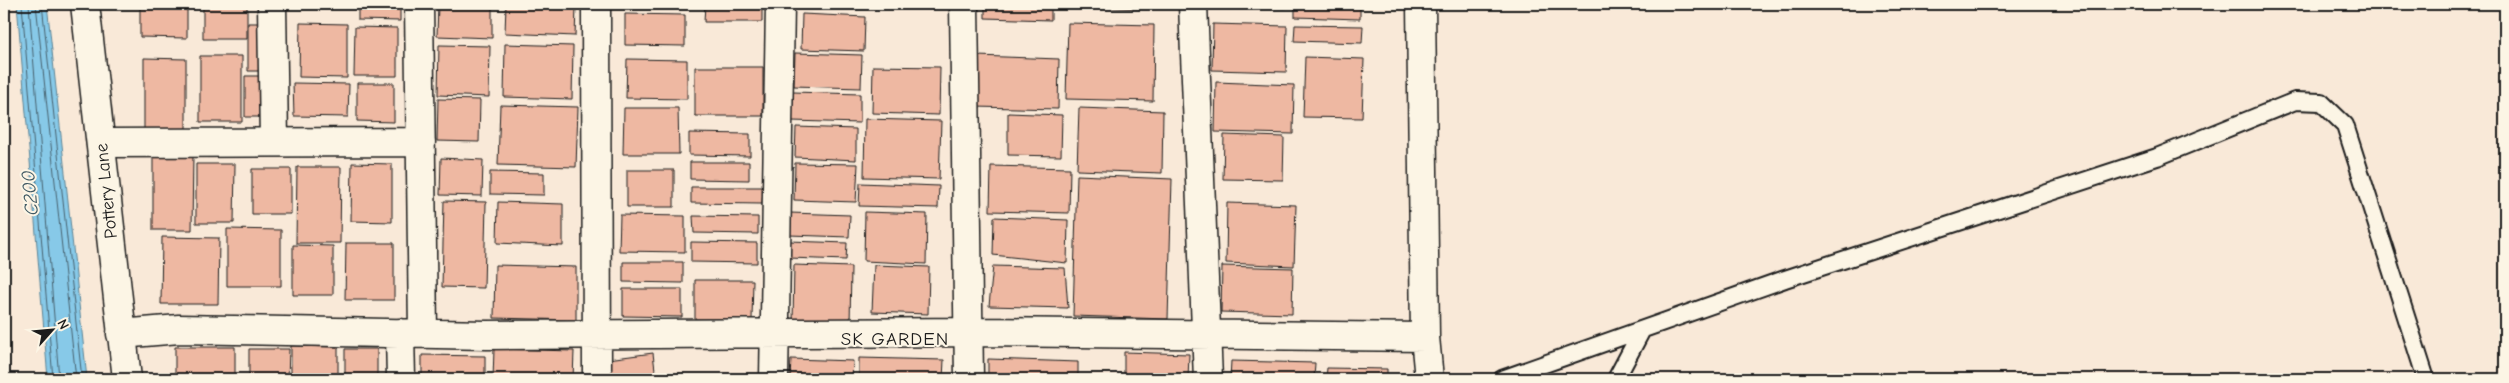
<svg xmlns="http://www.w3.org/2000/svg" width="2509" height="383" viewBox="0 0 2509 383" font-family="'Comic Neue',sans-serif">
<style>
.water{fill:#87c9e8;stroke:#5c8496}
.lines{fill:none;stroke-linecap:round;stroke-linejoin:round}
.shore{stroke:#47616e;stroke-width:1}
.building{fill:#eeb8a2;stroke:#1c1c1c}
.service-casing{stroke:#1c1c1c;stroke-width:20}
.minor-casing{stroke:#1c1c1c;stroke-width:31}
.tertiary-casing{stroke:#1c1c1c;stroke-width:31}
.service{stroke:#fcf5e5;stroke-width:16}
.minor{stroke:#fcf5e5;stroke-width:28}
.tertiary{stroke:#fcf5e5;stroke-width:28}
.labels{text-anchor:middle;stroke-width:4;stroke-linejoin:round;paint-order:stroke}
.street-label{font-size:18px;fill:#1c1c1c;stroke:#fcf5e5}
.water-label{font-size:19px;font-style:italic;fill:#415963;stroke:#fcf5e5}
.neighbourhood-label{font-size:19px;letter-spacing:1px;fill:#1c1c1c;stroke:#fcf5e5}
</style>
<rect width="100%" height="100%" fill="#f9e9d8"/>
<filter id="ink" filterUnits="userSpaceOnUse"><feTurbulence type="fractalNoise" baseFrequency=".02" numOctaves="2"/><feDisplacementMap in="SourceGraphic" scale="10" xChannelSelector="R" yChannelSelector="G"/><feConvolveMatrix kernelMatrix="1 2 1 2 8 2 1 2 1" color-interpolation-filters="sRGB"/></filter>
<g filter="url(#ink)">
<path class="water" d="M17 4H47L87 379H48Z"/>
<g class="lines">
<path class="shore" d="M22 4 53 379
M29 4 59 379
M36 4 76 379
M42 4 82 379"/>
</g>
<path class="building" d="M140 4H187V38L140 37Z
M203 4H247V39H203Z
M306 4H347V8H306Z
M358 4H400V21L358 20Z
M438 4 492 5V38L437 36Z
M705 4H762V22H704Z
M985 4H1051V20L985 18Z
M1058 4H1148V9L1058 6Z
M1209 4H1286V8L1209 6Z
M1295 4H1360V19L1295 17Z
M506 5 576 7 575 36 505 33Z
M625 14 685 15V46L625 45Z
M802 14 865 17 864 51 801 49Z
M248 23H268V71H248Z
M300 23 347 24V78L299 77Z
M1068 23 1154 25 1153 101 1066 99Z
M1213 24 1287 26 1286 72 1212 70Z
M1295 25 1363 26 1362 43 1294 41Z
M355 27 397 28V76H354Z
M505 44 573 46 572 99 504 97Z
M439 45 490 46 489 97 438 95Z
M795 53 862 55 861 88 794 86Z
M200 56H242V122H200Z
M977 56 1059 59 1058 109 976 107Z
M1305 57 1364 59 1362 118 1303 117Z
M144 58 186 59V131L144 130Z
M627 59 687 60V99L626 98Z
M873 66 940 67 939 115 872 113Z
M695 67H763V116H695Z
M245 76H270L271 117H245Z
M1216 82 1294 85 1293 134 1215 132Z
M293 83 349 84 348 117 294 116Z
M357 83H394V122L357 121Z
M793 92 860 94V123L792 121Z
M438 99 480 100 479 142 437 141Z
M500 105 578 107 576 167 498 165Z
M624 108H678L679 154H623Z
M1079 108 1163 111 1162 173 1077 170Z
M1008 113 1062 115 1061 156 1008 155Z
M865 119 941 121 939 179 864 177Z
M796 127 856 129V160L795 157Z
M689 133 750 134V156L689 155Z
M1224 135 1284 137 1283 180 1223 179Z
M153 154H193L192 230H153Z
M441 158 483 160 482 196 440 195Z
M690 162H749V180L690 179Z
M352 163 392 164V222L351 221Z
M795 163 858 164 856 202 794 200Z
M196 164H235L234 223H196Z
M991 166 1070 168 1069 213 990 211Z
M297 167H341L340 243H296Z
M252 169H291V214H252Z
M627 170H674V207H627Z
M490 172 544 173V195L490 194Z
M1077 175 1172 179 1168 319 1073 316Z
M860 183 939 186 938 208 859 206Z
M691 187H763L762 204 691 203Z
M444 201 486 202 484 288 442 287Z
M498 202 563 204V246L497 243Z
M1227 203 1296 205 1294 266 1226 263Z
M865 212 927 214 926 264 864 261Z
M790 213 850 215 849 237 789 235Z
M620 215 685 216V252L619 251Z
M693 216 758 217V234L694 233Z
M994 217 1068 220 1067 263 993 255Z
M227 229 281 230V286H227Z
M162 237 219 238 218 304H161Z
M789 241 847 243 846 260 789 258Z
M691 242 757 243V263L691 262Z
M346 243H394V300H345Z
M293 245 333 246V295H293Z
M623 262H683V283L623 282Z
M495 265 576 267V320L494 318Z
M794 265 851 267 850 325 793 323Z
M874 265 929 267 928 314 872 312Z
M993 266 1065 268 1068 308 989 306Z
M1222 266 1293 268 1292 314 1221 312Z
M695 280H753L752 319H695Z
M623 289H682V317L623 316Z
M291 346 338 347V379H291Z
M175 347H235V379H175Z
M249 349H289L288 379H249Z
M345 349H377V379H345Z
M494 349 574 351 573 379H493Z
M1124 352 1189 354 1188 379H1124Z
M653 353 656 379H610L608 359Z
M422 355 485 356V379H422Z
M859 358 944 360 943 379H859Z
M791 359 853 361 852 379H790Z
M988 359 1078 362V379H988Z
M1231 361 1315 363 1314 379H1230Z
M1327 368 1387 369V379H1326Z"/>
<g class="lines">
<defs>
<path id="service" d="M1502 379 1785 279 2157 157 2295 101 2321 102 2345 125 2426 379
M1616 379 1642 330"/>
<path id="minor" d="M272 4 274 142
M419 4 423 333
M596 4 597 379
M964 4 969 379
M1193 4 1208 379
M1421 4 1425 337 1429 379
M101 143 421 142
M400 333 401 379
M121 334 179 329 487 335 980 332 1425 337
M774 379 780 4"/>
<path id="tertiary" d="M85 4 127 379"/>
</defs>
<use href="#service" class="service-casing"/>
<use href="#minor" class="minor-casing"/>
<use href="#tertiary" class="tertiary-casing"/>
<use href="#service" class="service"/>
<use href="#minor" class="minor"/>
<use href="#tertiary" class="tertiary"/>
</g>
</g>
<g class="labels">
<g class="street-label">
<text transform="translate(106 191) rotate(-96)" y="6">Pottery Lane</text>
</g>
<g class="water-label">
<text transform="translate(29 193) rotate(-95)" y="7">C200</text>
</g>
<g class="neighbourhood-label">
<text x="895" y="345">SK GARDEN</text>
</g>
</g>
<rect width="2509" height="383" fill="none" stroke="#fcf5e5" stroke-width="20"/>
<rect x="10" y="10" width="2489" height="363" fill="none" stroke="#1c1c1c" stroke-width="2" filter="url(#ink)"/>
<g transform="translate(52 330) rotate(63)" stroke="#fcf5e5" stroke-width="4" paint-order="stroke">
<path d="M0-4L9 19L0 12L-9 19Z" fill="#1c1c1c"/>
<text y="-8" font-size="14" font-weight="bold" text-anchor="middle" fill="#1c1c1c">N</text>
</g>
</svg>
